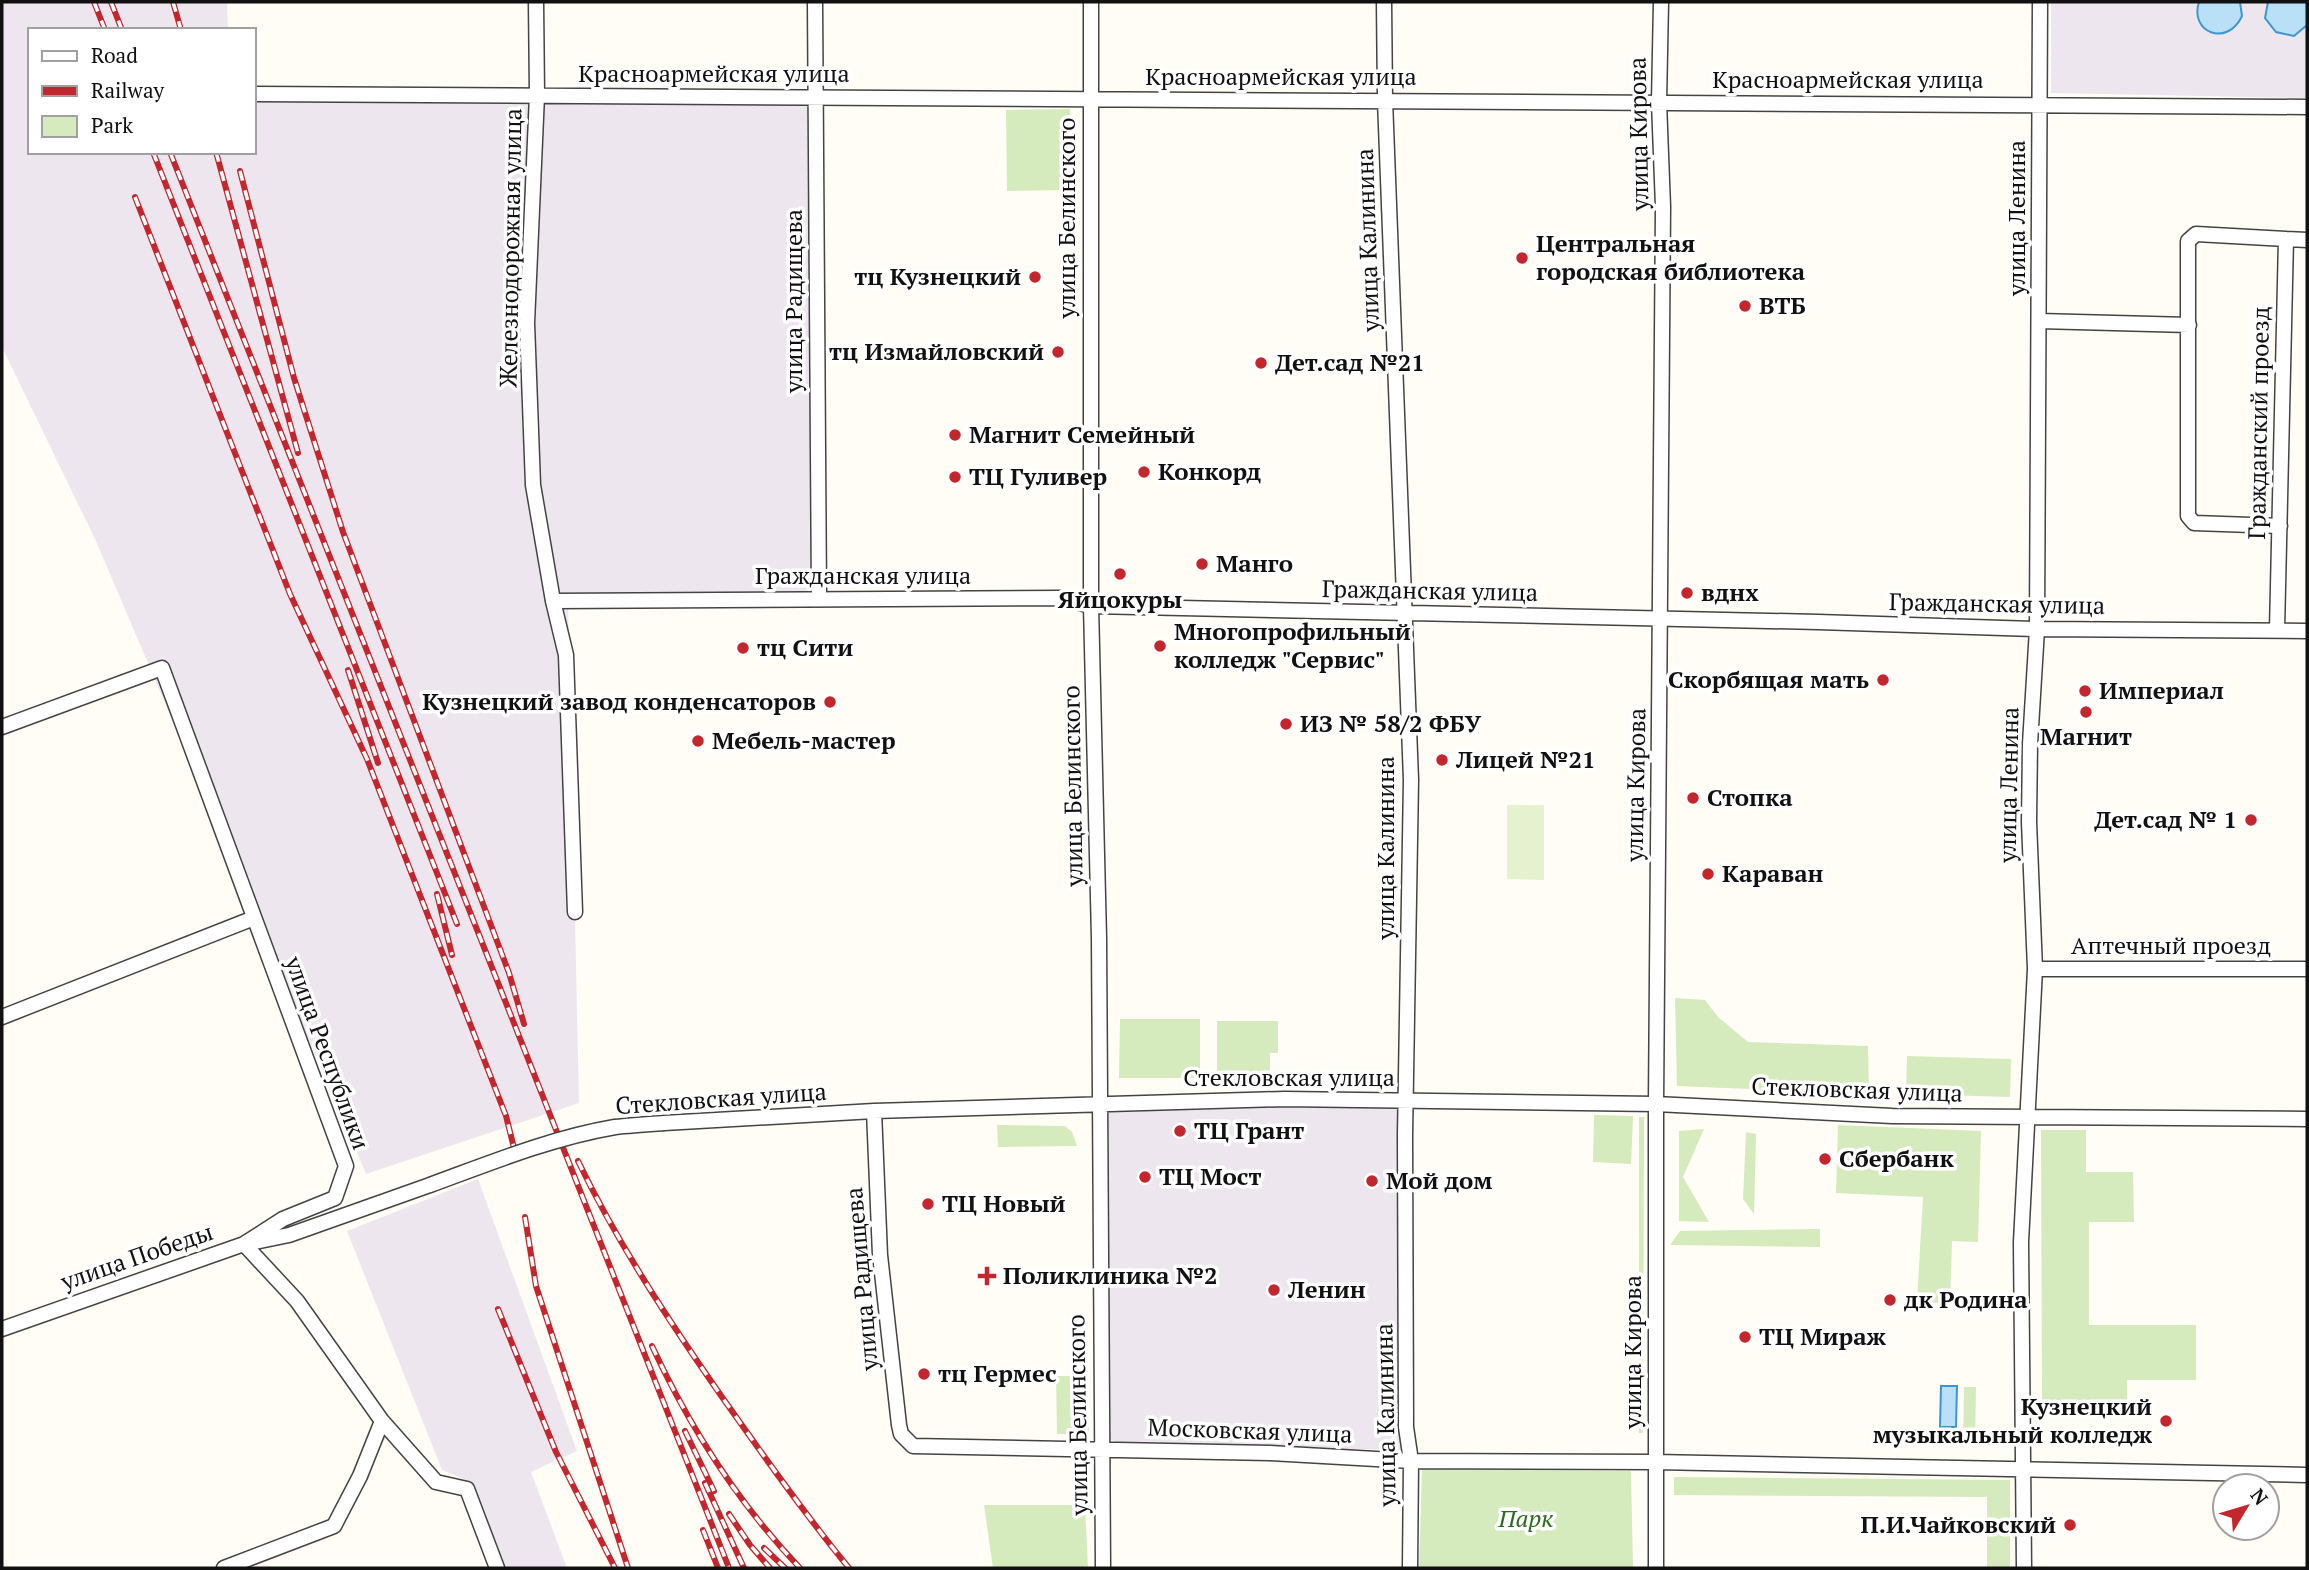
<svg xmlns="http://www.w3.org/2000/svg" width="2309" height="1570" viewBox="0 0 2309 1570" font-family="'PT Serif',serif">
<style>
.industrial{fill:#eee6ef}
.green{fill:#d5ebbd}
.pitch{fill:#e6f2cf}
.water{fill:#b9e0f7;stroke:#3f96cf;stroke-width:2}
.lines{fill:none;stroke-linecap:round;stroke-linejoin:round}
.minor-casing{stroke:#444;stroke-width:17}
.minor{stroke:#fff;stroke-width:14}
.rail-casing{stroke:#c4262e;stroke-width:6}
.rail{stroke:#fff;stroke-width:3.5;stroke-dasharray:10;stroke-linecap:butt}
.minor-bridge-casing{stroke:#444;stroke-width:17;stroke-linecap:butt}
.minor-bridge{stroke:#fff;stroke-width:14}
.poi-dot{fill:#c4262e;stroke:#fff;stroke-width:2.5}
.labels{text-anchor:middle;stroke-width:7;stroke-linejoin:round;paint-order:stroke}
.street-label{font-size:24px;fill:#111;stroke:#fff}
.poi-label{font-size:24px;font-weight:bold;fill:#111;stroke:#fff;text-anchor:start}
.park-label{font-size:24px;font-style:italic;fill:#2f6b1f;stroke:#fff}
</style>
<rect width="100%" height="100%" fill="#fffdf5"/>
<path class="industrial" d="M2 2H227L228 30H30V152H254V96L812 97 819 597 568 600 579 1103 366 1174 95 539 2 347Z
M2051 2H2307V98L2051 93Z
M1398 1105 1401 1450 1124 1444 1108 1439 1106 1110Z
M478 1179 577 1451 531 1472 567 1568H505L473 1483 442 1470 347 1231Z"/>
<path class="green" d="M1070 109 1072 190 1007 191 1006 110Z
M1675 998 1705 1000 1718 1017 1748 1042 1868 1046 1869 1094 1677 1086Z
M1120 1019H1200V1078H1119Z
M1217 1021H1278V1053H1270V1080L1217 1081Z
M1907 1056 2011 1059 2010 1097 1906 1094Z
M1594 1115 1633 1116 1631 1164 1593 1162Z
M1639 1117H1644L1643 1433H1639Z
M997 1125 1065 1126 1072 1132 1077 1146 998 1147Z
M1838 1125 1981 1131 1978 1242 1952 1241 1950 1304 1917 1301 1923 1197 1836 1193Z
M1704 1129 1683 1177 1709 1222 1679 1221V1131Z
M2041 1130H2086V1172H2133L2134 1222H2089V1325H2196V1380H2127V1402H2042Z
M1746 1132 1756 1134 1754 1214 1743 1199Z
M1820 1229V1247L1670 1245 1680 1231Z
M1056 1376H1088L1089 1434H1057Z
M1964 1387H1976L1975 1446H1963Z
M1422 1469 1631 1471 1633 1568H1419Z
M1674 1477 2010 1480V1568H1987V1497L1674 1495Z
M984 1505H1085L1088 1568H993Z"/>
<path class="pitch" d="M1507 805H1544V880L1507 879Z"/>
<path class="water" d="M2199 2H2240L2242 16C2227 48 2189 32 2199 2Z
M2268 2H2307V25L2294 36 2276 32 2265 18Z
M1941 1386H1957L1956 1427H1940Z"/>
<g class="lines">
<defs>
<path id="minor" d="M536 2 537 95 527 323 533 485 553 601 566 655 575 912
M815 2 819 599
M1091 2V606L1099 938 1103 1568
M1384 2 1385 100 1411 780 1405 1135 1406 1427 1411 1461 1410 1568
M254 94 2307 107
M2039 321 2189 325
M2280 526 2194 523 2188 516V241L2196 234 2286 239
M553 601 1060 598 1091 606 1818 622 2037 629 2307 631
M2277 630 2286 239 2307 240
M2 727 162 668 346 1166 335 1198 283 1219 244 1244 297 1301 382 1421 436 1482 467 1489 497 1568
M2035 969H2307
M2 1017 254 918
M874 1111 880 1255 899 1425 901 1434 913 1446 1270 1453 1411 1461 1655 1462 2307 1475
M664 1123 874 1111 1284 1099 1656 1104 1892 1116 2307 1119
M2 1329 244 1244 289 1235 430 1185
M224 1568 334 1526 360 1476 382 1421
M1656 1568V1104L1663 207 1659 102 1661 2
M2024 1568 2021 1242 2035 969 2029 822 2030 744 2037 629 2040 2"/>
</defs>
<use href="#minor" class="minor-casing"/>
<use href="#minor" class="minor"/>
<defs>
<path id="rail" d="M94 2 105 30
M111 2 122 30
M173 2 181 30
M153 152 457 924
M170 152 729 1568
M216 152 298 453
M240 171 294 378 343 532 509 973 524 1024
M135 197 290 594 367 759 506 1116 514 1148
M348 670 378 763
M437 894 452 955
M578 1161C618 1244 669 1321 722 1397 763 1455 804 1513 849 1568
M525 1217 536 1286 628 1568
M498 1309 556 1452 615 1568
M652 1346C690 1428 738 1503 800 1568
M685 1431 714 1491
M705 1483 744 1568
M729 1514 750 1545 770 1568
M703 1530 718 1568
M764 1548 785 1568"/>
</defs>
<use href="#rail" class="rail-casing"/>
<use href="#rail" class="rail"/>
<defs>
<path id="minor-bridge" d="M430 1185C490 1163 551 1138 615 1127 631 1125 648 1124 664 1123"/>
</defs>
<use href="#minor-bridge" class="minor-bridge-casing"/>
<use href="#minor-bridge" class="minor-bridge"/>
</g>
<g class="poi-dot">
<circle cx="1522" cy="258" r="7"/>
<circle cx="1035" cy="277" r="7"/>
<circle cx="1745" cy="306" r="7"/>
<circle cx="1058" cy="352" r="7"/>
<circle cx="1261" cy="363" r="7"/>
<circle cx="955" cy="435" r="7"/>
<circle cx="1144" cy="472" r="7"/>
<circle cx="955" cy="477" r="7"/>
<circle cx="1202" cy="564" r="7"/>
<circle cx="1120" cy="574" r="7"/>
<circle cx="1687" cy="593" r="7"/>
<circle cx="1160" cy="646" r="7"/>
<circle cx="743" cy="648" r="7"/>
<circle cx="1883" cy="680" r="7"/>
<circle cx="2085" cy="691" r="7"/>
<circle cx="830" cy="702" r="7"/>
<circle cx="2086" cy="712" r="7"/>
<circle cx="1286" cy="724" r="7"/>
<circle cx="698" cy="741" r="7"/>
<circle cx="1442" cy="760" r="7"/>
<circle cx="1693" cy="798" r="7"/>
<circle cx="2251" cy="820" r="7"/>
<circle cx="1708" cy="874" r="7"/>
<circle cx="1180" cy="1131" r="7"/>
<circle cx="1825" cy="1159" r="7"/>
<circle cx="1145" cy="1177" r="7"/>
<circle cx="1372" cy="1181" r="7"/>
<circle cx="928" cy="1204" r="7"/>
<path d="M983.5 1265.5h7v7h7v7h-7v7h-7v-7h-7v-7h7z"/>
<circle cx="1274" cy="1290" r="7"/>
<circle cx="1890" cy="1300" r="7"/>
<circle cx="1745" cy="1337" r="7"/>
<circle cx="924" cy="1374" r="7"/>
<circle cx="2166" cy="1421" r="7"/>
<circle cx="2070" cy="1525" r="7"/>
</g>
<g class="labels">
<g class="street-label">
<text x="714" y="82">Красноармейская улица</text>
<text x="1281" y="85">Красноармейская улица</text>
<text x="1848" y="88">Красноармейская улица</text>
<text transform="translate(1639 134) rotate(-91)" y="8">улица Кирова</text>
<text transform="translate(1067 218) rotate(-90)" y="8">улица Белинского</text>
<text transform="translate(2017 218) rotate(-90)" y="8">улица Ленина</text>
<text transform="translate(1368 240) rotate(-92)" y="8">улица Калинина</text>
<text transform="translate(511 248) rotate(-89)" y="8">Железнодорожная улица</text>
<text transform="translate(794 301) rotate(-90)" y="8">улица Радищева</text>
<text transform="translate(2259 423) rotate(-89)" y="8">Гражданский проезд</text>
<text x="863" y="584">Гражданская улица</text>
<text transform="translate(1430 591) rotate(1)" y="8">Гражданская улица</text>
<text transform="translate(1997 604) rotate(1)" y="8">Гражданская улица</text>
<text transform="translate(1636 785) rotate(-89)" y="8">улица Кирова</text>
<text transform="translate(2009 785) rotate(-89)" y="8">улица Ленина</text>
<text transform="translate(1073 786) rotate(-91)" y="8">улица Белинского</text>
<text transform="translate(1386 848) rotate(-90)" y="8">улица Калинина</text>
<text x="2171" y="954">Аптечный проезд</text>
<text transform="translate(327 1053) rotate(70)" y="8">улица Республики</text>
<text x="1289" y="1086">Стекловская улица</text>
<text transform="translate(1857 1090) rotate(2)" y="8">Стекловская улица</text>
<text transform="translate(721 1099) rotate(-4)" y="8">Стекловская улица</text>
<text transform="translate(137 1257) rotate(-19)" y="8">улица Победы</text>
<text transform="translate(862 1279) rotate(-95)" y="8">улица Радищева</text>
<text transform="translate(1633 1352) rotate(-90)" y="8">улица Кирова</text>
<text transform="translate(1078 1415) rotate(-91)" y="8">улица Белинского</text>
<text transform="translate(1386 1415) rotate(-91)" y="8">улица Калинина</text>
<text transform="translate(1250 1431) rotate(2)" y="8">Московская улица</text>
</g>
<g class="poi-label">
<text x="1536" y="252">Центральная<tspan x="1536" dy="28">городская библиотека</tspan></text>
<text x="1021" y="285" text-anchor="end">тц Кузнецкий</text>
<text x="1759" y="314">ВТБ</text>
<text x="1044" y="360" text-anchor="end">тц Измайловский</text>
<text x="1275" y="371">Дет.сад №21</text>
<text x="969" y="443">Магнит Семейный</text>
<text x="1158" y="480">Конкорд</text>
<text x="969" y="485">ТЦ Гуливер</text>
<text x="1216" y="572">Манго</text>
<text x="1701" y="601">вднх</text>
<text x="1120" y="608" text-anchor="middle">Яйцокуры</text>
<text x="1174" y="640">Многопрофильный<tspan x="1174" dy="28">колледж "Сервис"</tspan></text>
<text x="757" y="656">тц Сити</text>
<text x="1869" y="688" text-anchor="end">Скорбящая мать</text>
<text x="2099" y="699">Империал</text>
<text x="816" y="710" text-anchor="end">Кузнецкий завод конденсаторов</text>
<text x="1300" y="732">ИЗ № 58/2 ФБУ</text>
<text x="2086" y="745" text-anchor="middle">Магнит</text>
<text x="712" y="749">Мебель-мастер</text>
<text x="1456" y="768">Лицей №21</text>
<text x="1707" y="806">Стопка</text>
<text x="2237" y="828" text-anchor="end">Дет.сад № 1</text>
<text x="1722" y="882">Караван</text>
<text x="1194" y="1139">ТЦ Грант</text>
<text x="1839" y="1167">Сбербанк</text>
<text x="1159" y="1185">ТЦ Мост</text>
<text x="1386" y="1189">Мой дом</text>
<text x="942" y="1212">ТЦ Новый</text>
<text x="1003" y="1284">Поликлиника №2</text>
<text x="1288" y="1298">Ленин</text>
<text x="1904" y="1308">дк Родина</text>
<text x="1759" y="1345">ТЦ Мираж</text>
<text x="938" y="1382">тц Гермес</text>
<text x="2152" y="1415" text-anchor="end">Кузнецкий<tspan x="2152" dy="28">музыкальный колледж</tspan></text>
<text x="2056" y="1533" text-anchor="end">П.И.Чайковский</text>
</g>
<g class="park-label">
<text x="1526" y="1527">Парк</text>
</g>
</g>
<rect width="2309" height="1570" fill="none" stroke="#111111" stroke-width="7"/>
<rect x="28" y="28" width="228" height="126" fill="#ffffff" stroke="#a0a0a0" stroke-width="2"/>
<rect x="42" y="51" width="35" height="10" fill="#ffffff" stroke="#a0a0a0" stroke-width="2"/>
<text x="91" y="63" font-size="21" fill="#111111">Road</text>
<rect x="42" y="86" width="35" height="10" fill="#c4262e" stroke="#a0a0a0" stroke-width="2"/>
<text x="91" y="98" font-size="21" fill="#111111">Railway</text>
<rect x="42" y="116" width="35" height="21" fill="#d5ebbd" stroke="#a0a0a0" stroke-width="2"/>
<text x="91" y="133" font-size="21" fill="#111111">Park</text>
<g transform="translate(2246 1507) rotate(52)"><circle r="33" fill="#ffffff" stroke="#a0a0a0" stroke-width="2"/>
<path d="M0-5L12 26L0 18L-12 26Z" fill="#c4262e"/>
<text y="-10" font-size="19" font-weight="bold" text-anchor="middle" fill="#111111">N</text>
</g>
</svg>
